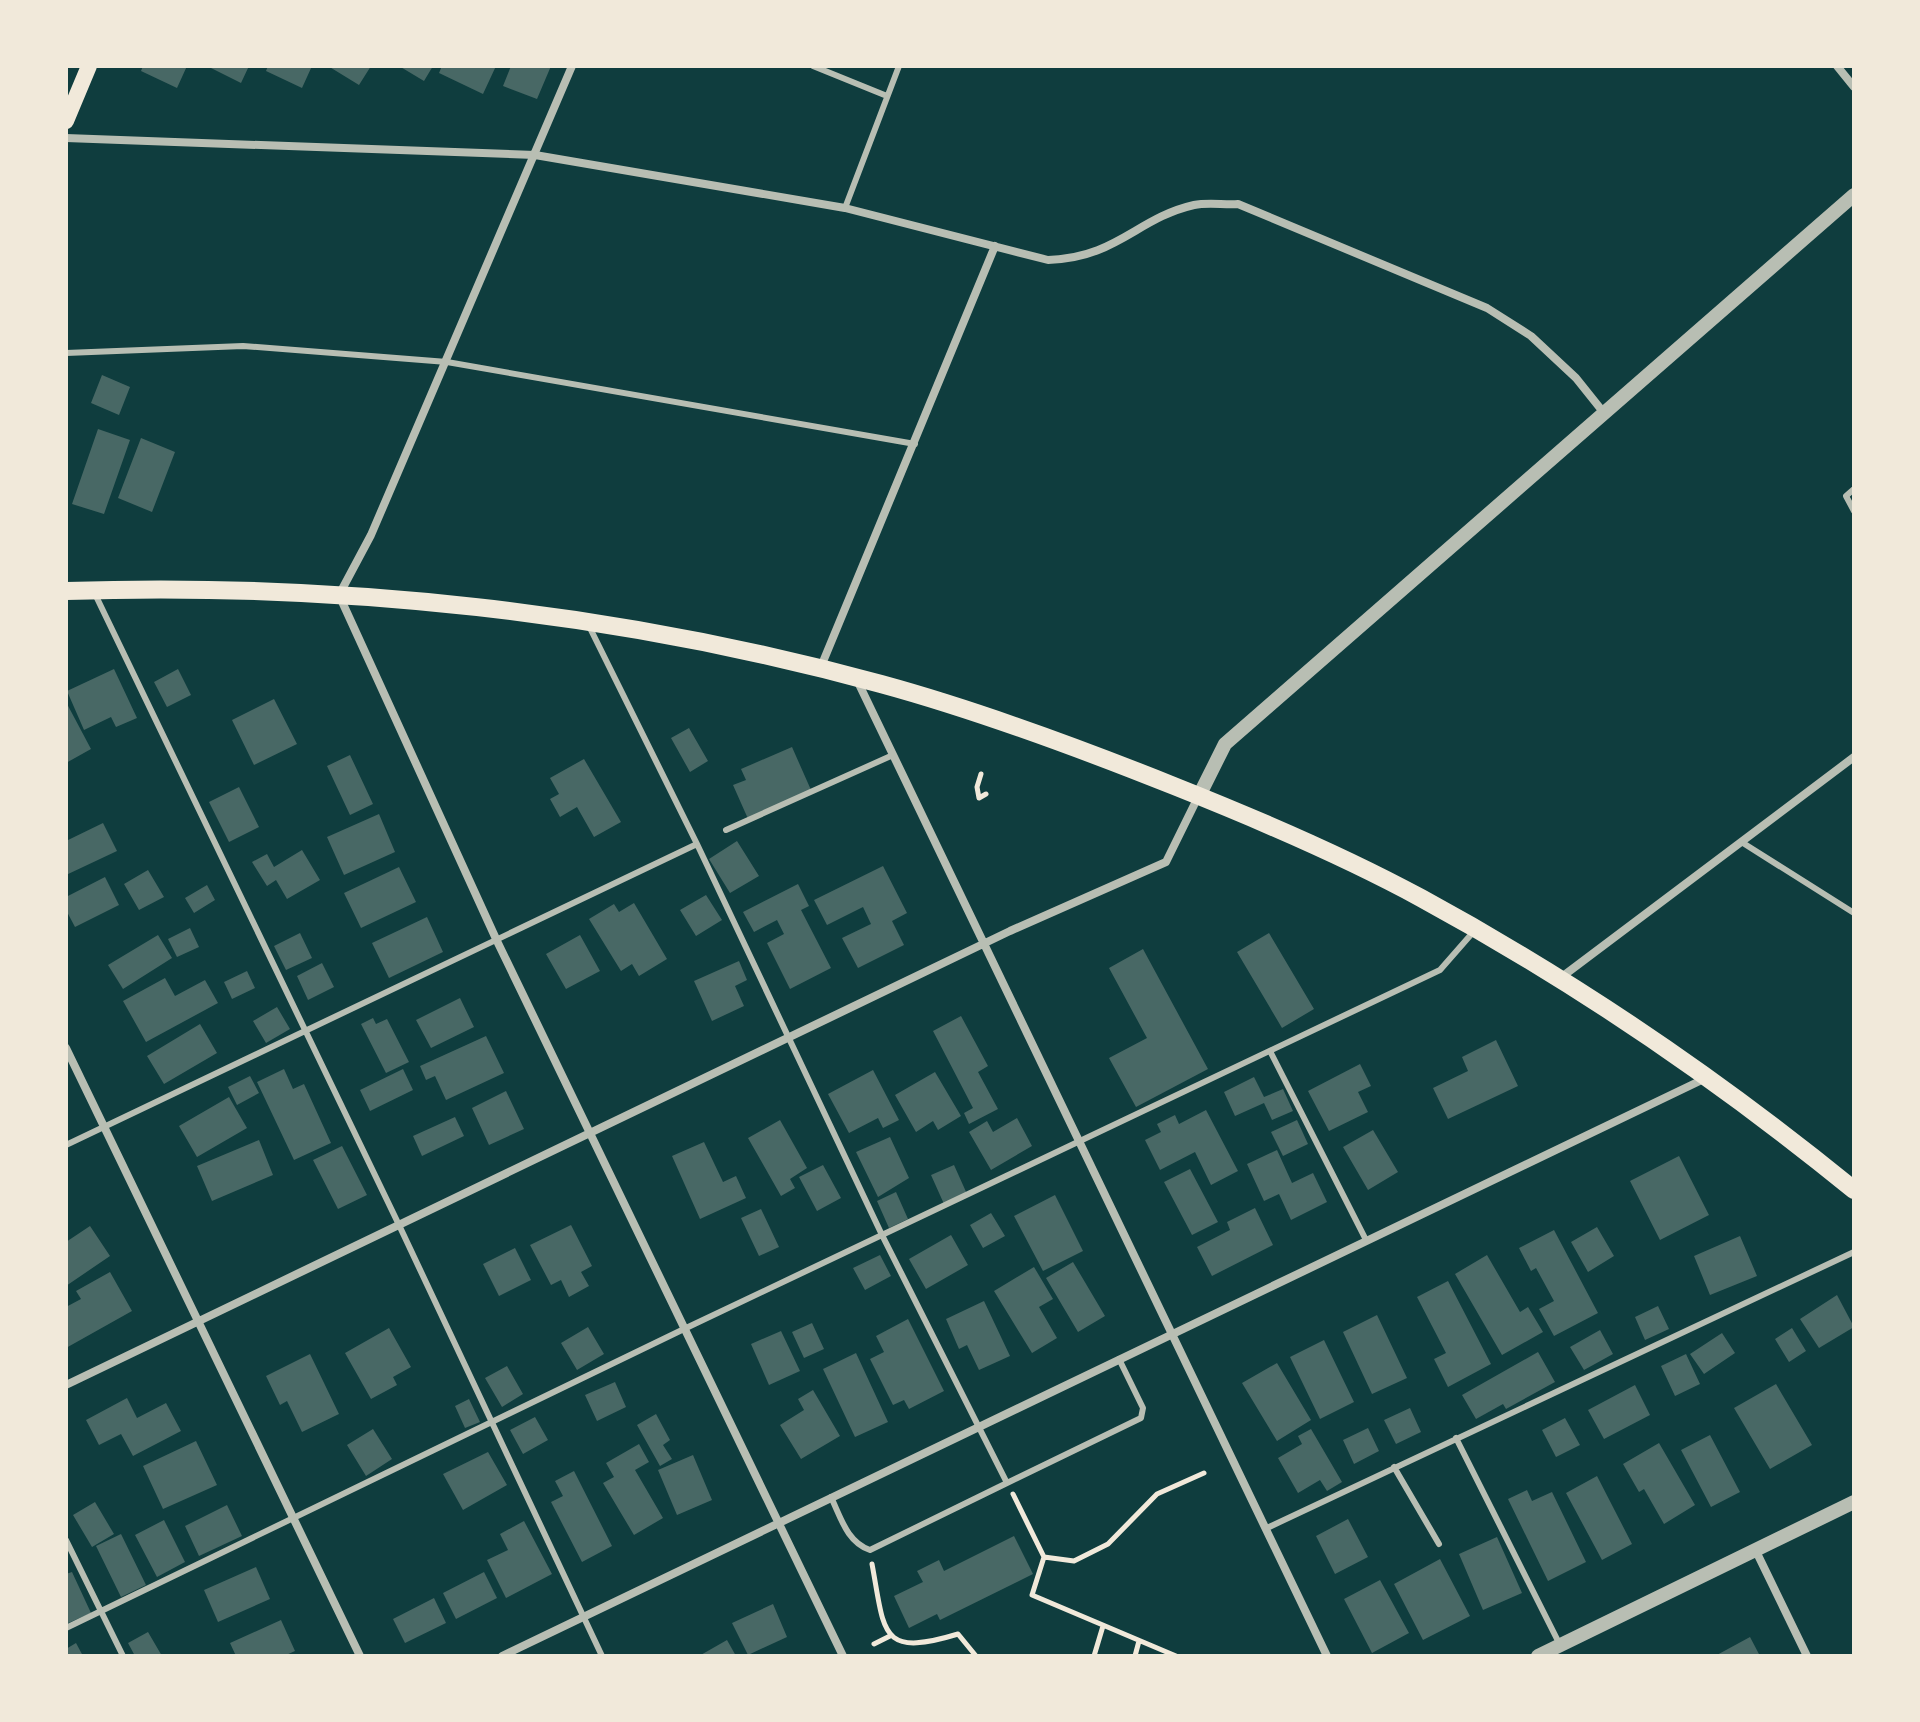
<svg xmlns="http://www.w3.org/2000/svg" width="1920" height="1722" viewBox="0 0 1920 1722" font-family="'Archivo Narrow',sans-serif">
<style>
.building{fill:#486865}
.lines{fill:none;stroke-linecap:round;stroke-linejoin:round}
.path{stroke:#f1e9da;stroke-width:5}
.service{stroke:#b8beb3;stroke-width:6}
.minor{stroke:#b8beb3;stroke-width:8}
.tertiary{stroke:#b8beb3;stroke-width:14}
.secondary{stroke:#f1e9da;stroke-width:16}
.primary{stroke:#f1e9da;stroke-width:18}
</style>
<rect width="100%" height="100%" fill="#0f3d3e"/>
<path class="building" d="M143 66H187L177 88 141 71Z
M207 66H249L241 83Z
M268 66H312L302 88 266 71Z
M328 66H371L359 85Z
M399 66H433L424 81Z
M442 66H496L483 94 439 73Z
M511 66H551L537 99 503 86Z
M102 375 130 387 119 415 91 403Z
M98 429 130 440 104 514 72 504Z
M141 438 175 452 152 512 118 498Z
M114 669 137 718 116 727 111 717 84 730 67 691Z
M178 669 191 695 167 707 154 682Z
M274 699 297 744 254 765 232 720Z
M66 702 91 749 66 763Z
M689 728 708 761 690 772 671 738Z
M792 747 811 790 749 821 733 785 746 780 741 769Z
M350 755 373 804 350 815 327 766Z
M584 759 621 822 594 837 577 807 560 817 550 799 559 794 550 778Z
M239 787 259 827 229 842 209 802Z
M379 814 395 852 344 875 327 837Z
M103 823 117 851 66 875V841Z
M737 841 759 876 730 893 709 859Z
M302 850 320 880 287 899 276 880 267 886 252 862 267 854 274 867Z
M883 866 907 913 892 921 904 945 858 968 842 938 871 924 863 907 827 925 814 900Z
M399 867 416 902 361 928 344 893Z
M148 870 164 897 139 910 124 884Z
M105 877 119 905 75 927 66 910V897Z
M798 884 809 906 801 910 831 968 790 989 767 943 784 934 777 920 754 932 743 912Z
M207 885 215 900 194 913 185 898Z
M706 895 722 920 696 936 680 910Z
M634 903 667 959 639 976 632 964 621 971 589 919 614 904 619 912Z
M427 917 443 952 389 978 372 943Z
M190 928 199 947 177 957 168 939Z
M300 933 312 958 286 970 274 946Z
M1269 933 1314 1009 1282 1028 1237 952Z
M158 935 172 958 123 989 108 965Z
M580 935 600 971 566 989 546 954Z
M1143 949 1208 1069 1136 1107 1109 1058 1147 1038 1109 968Z
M739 961 747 980 735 986 744 1006 712 1021 694 981Z
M322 963 334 987 308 1000 297 976Z
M247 971 255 988 232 999 224 982Z
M165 978 175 996 205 980 218 1003 146 1042 123 1001Z
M460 998 474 1027 431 1048 416 1020Z
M277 1007 290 1029 266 1043 253 1021Z
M961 1016 988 1066 978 1072 998 1109 969 1124 964 1113 973 1108 933 1031Z
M373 1018 376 1024 387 1019 409 1062 386 1073 361 1024Z
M200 1024 217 1053 164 1084 147 1056Z
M486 1036 504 1073 446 1100 435 1076 426 1080 420 1066Z
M1496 1040 1518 1086 1448 1119 1433 1088 1468 1071 1462 1057Z
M1360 1064 1371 1086 1358 1092 1368 1112 1329 1131 1308 1091Z
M284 1069 293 1089 304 1084 331 1143 294 1160 257 1082Z
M403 1069 413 1090 370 1111 360 1090Z
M873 1070 899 1120 883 1128 878 1118 849 1133 828 1094Z
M935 1072 961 1116 938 1130 933 1121 916 1132 895 1095Z
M250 1076 259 1093 237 1105 228 1087Z
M1254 1077 1264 1097 1283 1089 1293 1111 1272 1120 1264 1103 1235 1116 1224 1092Z
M506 1091 524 1129 489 1145 472 1108Z
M229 1097 247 1128 197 1157 179 1126Z
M1206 1110 1238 1171 1211 1185 1195 1152 1160 1170 1145 1140 1161 1132 1157 1124 1175 1115 1179 1124Z
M455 1117 464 1136 422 1156 413 1136Z
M1017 1118 1032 1146 991 1170 969 1132 987 1121 993 1132Z
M780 1120 807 1168 790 1179 795 1188 781 1196 748 1138Z
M1297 1120 1308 1144 1283 1156 1271 1132Z
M1373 1130 1398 1172 1368 1190 1343 1147Z
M890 1137 909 1178 878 1197 856 1152Z
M259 1140 273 1175 212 1201 197 1166Z
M704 1142 723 1182 736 1176 746 1198 700 1219 672 1156Z
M342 1146 367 1195 338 1209 313 1160Z
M1277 1150 1292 1183 1313 1173 1327 1202 1291 1220 1279 1194 1264 1201 1247 1164Z
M1679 1156 1709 1215 1660 1240 1630 1181Z
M823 1165 841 1198 817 1211 799 1177Z
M954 1165 967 1194 944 1204 931 1175Z
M1190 1169 1218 1222 1192 1235 1164 1182Z
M896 1192 908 1219 889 1228 877 1201Z
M1055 1195 1083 1251 1043 1271 1014 1216Z
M1255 1208 1273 1245 1212 1276 1197 1247 1230 1230 1227 1222Z
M761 1209 779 1247 759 1256 741 1218Z
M991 1213 1005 1236 983 1248 970 1225Z
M571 1225 592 1266 581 1272 589 1286 569 1297 561 1280 551 1285 530 1245Z
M90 1226 110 1256 66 1286V1242Z
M1597 1227 1614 1256 1588 1272 1571 1242Z
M1554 1230 1598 1313 1554 1336 1539 1309 1554 1301 1536 1268 1531 1271 1519 1248Z
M951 1235 968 1265 926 1289 909 1259Z
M1740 1236 1757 1276 1710 1295 1694 1256Z
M515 1248 531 1280 499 1296 483 1264Z
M880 1255 891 1276 865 1290 853 1268Z
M1487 1255 1520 1312 1528 1307 1543 1332 1502 1355 1455 1274Z
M1073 1262 1105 1316 1078 1332 1046 1278Z
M1034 1267 1053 1299 1039 1307 1057 1338 1032 1353 994 1291Z
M110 1272 132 1311 66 1348V1307L81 1299 76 1291Z
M1448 1281 1491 1364 1448 1387 1434 1359 1446 1353 1417 1297Z
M1837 1295 1854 1327 1819 1348 1800 1319Z
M984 1301 1010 1356 979 1370 967 1345 959 1349 946 1319Z
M1658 1306 1669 1329 1645 1340 1635 1317Z
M1377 1315 1407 1378 1372 1394 1343 1332Z
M908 1319 944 1391 909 1409 904 1400 893 1405 870 1359 884 1352 876 1336Z
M812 1323 824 1349 804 1358 792 1332Z
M588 1327 604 1354 577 1370 561 1343Z
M389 1328 411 1367 393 1377 397 1385 371 1399 345 1353Z
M1792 1328 1806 1351 1789 1362 1775 1339Z
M1600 1330 1613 1354 1584 1370 1570 1347Z
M781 1331 800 1371 769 1385 751 1344Z
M1722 1333 1735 1353 1704 1374 1690 1354Z
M1324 1340 1354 1402 1320 1419 1290 1357Z
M1538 1352 1555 1382 1506 1409 1503 1404 1476 1419 1462 1395Z
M856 1353 888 1422 855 1437 823 1369Z
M310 1354 339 1414 302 1432 287 1401 280 1405 266 1376Z
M1686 1354 1700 1384 1675 1396 1661 1366Z
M1277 1363 1311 1420 1277 1441 1242 1383Z
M507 1366 523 1394 502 1407 485 1378Z
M615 1382 626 1407 597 1421 585 1395Z
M1776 1384 1812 1445 1770 1469 1734 1408Z
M1635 1385 1650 1415 1604 1439 1588 1410Z
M813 1390 840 1436 801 1459 780 1425 804 1410 798 1399Z
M127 1398 137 1418 166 1403 181 1431 133 1456 121 1434 99 1445 86 1420Z
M469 1399 480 1422 465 1428 455 1406Z
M1410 1408 1421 1432 1396 1444 1384 1420Z
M656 1414 670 1440 663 1445 672 1459 660 1466 637 1425Z
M535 1417 548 1440 523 1454 510 1430Z
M1565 1418 1580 1445 1556 1457 1542 1430Z
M1368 1428 1379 1451 1354 1464 1343 1440Z
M373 1429 392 1459 366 1476 347 1445Z
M1311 1429 1342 1482 1327 1491 1320 1480 1298 1493 1278 1458 1302 1444 1298 1436Z
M1710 1435 1740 1492 1711 1507 1681 1450Z
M196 1441 217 1485 163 1509 143 1466Z
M1659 1443 1695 1505 1664 1524 1644 1489 1639 1492 1623 1464Z
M639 1444 649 1462 635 1470 663 1518 634 1535 603 1483 614 1477 606 1463Z
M488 1452 507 1485 463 1510 443 1474Z
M693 1455 712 1500 677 1515 658 1470Z
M574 1471 612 1546 582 1562 551 1502 563 1496 555 1481Z
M1597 1476 1632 1544 1602 1560 1566 1493Z
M1527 1490 1532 1501 1552 1492 1586 1562 1548 1581 1508 1499Z
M95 1502 114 1534 92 1547 73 1515Z
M227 1505 242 1536 199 1556 185 1526Z
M1348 1519 1368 1557 1335 1574 1316 1536Z
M164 1520 185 1562 157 1577 135 1535Z
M524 1521 552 1574 506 1598 487 1560 508 1550 500 1534Z
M121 1534 146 1585 121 1597 96 1546Z
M1014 1536 1033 1574 940 1620 937 1614 909 1628 894 1596 923 1582 917 1571 939 1560 944 1571Z
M1497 1537 1522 1593 1483 1610 1459 1554Z
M1440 1559 1470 1616 1423 1640 1394 1584Z
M256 1567 270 1599 218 1622 204 1590Z
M72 1572 91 1613 66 1624V1574Z
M484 1572 497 1598 456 1619 443 1593Z
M1380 1580 1409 1633 1372 1653 1344 1599Z
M434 1598 446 1623 405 1643 393 1619Z
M773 1604 787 1637 748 1655 732 1623Z
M281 1620 295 1651 284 1656H236L230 1643Z
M148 1632 162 1656H135L128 1643Z
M1750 1637 1760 1656H1715Z
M727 1640 736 1656H699Z
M76 1643 83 1656H66V1649Z"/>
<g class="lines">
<path class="path" d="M981 774 977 787 979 798 986 794
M1013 1494 1044 1557 1074 1561 1108 1544 1157 1494 1204 1473
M1044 1557 1032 1595 1176 1656
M872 1564C885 1633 879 1658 958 1634L976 1656
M874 1644 890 1636
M1094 1656 1103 1626
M1135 1656 1139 1641"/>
<path class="service" d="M813 66 887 96
M845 208 899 66
M66 353 243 346 447 362 915 444
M1854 489 1846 496 1854 511
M95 594 399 1225 602 1656
M589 626 697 844 882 1235 1007 1483 870 1550C847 1542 841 1518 831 1497
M726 830 893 755
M1743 843 1854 913
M1270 1051 1366 1240
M66 1145 697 844
M1456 1438 1560 1645
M1394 1467 1439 1544
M1007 1483 1141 1418 1143 1408 1119 1359
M1267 1528 1854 1252
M66 1540 123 1656
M66 1628 684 1329 1440 970 1475 930"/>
<path class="minor" d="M572 66 371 535 339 595 497 941 843 1656
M1837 66 1854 87
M66 138 535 155 845 208 1048 260C1117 258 1137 218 1194 205 1208 202 1224 205 1238 204L1487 308 1531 336 1576 378 1604 413
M820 669 995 246
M857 680 1327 1656
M1559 979 1854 757
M66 1048 360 1656
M66 1385 1010 931 1166 862 1198 797
M1755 1549 1807 1656
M502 1656 1706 1078"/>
<path class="tertiary" d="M1199 796 1225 744 1854 195
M1538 1656 1854 1502"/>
<path class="secondary" d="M66 121 89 66"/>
<path class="primary" d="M66 591C339 582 618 612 881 684 980 711 1079 748 1174 786 1257 819 1342 855 1421 898 1574 981 1719 1080 1854 1190"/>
</g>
<rect width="1920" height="1722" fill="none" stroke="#f1e9da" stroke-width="136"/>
</svg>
